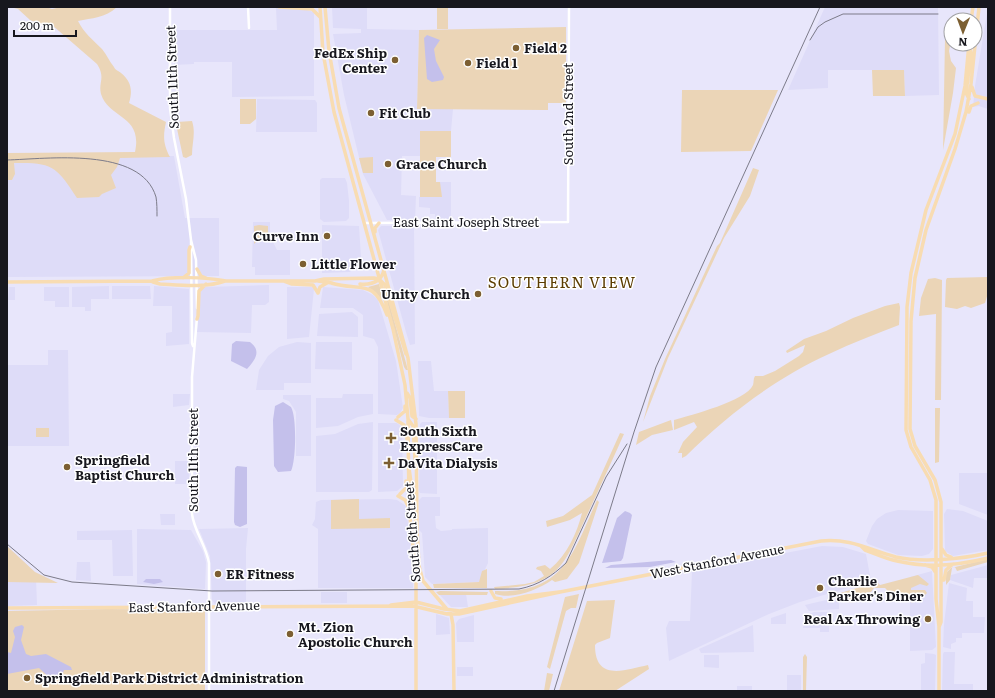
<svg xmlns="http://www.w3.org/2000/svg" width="995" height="698" viewBox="0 0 995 698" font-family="Literata,serif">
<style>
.built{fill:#dedcf8}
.green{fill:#ebd5b7}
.water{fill:#c4c0eb}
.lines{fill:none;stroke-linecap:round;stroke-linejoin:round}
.minor{stroke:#fff;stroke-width:2.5}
.major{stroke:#f8dcb2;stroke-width:3.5}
.rail{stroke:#7c7b89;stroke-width:1}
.poi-dot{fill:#7c5f32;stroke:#fff;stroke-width:1.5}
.labels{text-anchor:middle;stroke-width:3;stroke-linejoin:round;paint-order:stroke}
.poi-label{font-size:13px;font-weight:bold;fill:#17171e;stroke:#fff;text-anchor:start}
.street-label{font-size:13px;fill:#17171e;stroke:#fff}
.quarter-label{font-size:15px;letter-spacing:1px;fill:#5b3c00;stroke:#fff}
</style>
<rect width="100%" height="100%" fill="#e8e6fb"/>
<path class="built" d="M332 7H367V29L419 30 417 109H453L451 131H420V156H402L401 195 416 196 415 220H387L363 174 344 95 333 34 361 33V29L333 28Z
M825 7H938L939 95 905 96 904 70H828V88L788 90Z
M988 7V109L979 106 973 107 975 86Z
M276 8 307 10 314 12V96L232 97V62H194V64L174 65 176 30H277Z
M257 99 315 100 317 103V132H256Z
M174 156 185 218H219V276L7 277V157Z
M322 178H345L347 183 349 201V218L346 221 324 222 320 219V180Z
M440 182H451V220H435V214H430V208L419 207V197H431L441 188H440Z
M253 222H270V241L273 242 277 250H290V275H255V267H252Z
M322 225 359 226 361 257 350 272 322 273Z
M381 226H414L415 344 410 345 406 332 378 230Z
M269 285V302L265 305H252L251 333 197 332 199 292 205 287Z
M109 286V299H91V311H85V307H72V287Z
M112 286H150L151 299H112Z
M154 286 189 289V344L166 346V333L172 332V306H153Z
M9 287H15V300H8Z
M44 287H69V307H55V301H44Z
M287 287H313L314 289 309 337 287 339Z
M323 287 363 290 373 295 378 300 396 361 403 408 400 413 397 415 378 414V347L374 339 363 336V315L353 308H320Z
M352 312 358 317V337L317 336 319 314Z
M297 342 311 343V383H284V390H256L259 370 268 356 279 347Z
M316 342H352V370L315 369Z
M48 350H68L69 446H7L8 365H48Z
M418 361H431L434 391H448L449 418H429L419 416Z
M173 394H190L189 405 173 407Z
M343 394H373V414L358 417 338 426 316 428V398H342Z
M283 395H311V456H296V412L289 401 283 399Z
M373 422 372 490 369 492H316V436L335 434 358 424Z
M422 422H437V494L420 493 419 491 420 424Z
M378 423H397L402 427 403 486 397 491 378 492Z
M175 461H187L189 463V484H175Z
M959 473H988V515L959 504Z
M422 497H440V516H435L436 528 441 531 452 530V529L488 528V563L479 582 432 584 425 577 422 533 419 530V500Z
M389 499 397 500 406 506 411 552 413 588H318V529L312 525 315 519 316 502 321 500Z
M947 509 963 511 988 521V550L953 556 945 551 944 514Z
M898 510 933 511V549L929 554 922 556 898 555 868 544 866 541 872 526 877 519 886 513Z
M160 514H175V525H161Z
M248 528 246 549V603L215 604 212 600 210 556 199 529Z
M137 529 191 530 203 551 206 562 205 589 137 584Z
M132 530 133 576H113L112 540H77V531Z
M822 546 843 547 866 554 871 581 800 602 769 614 669 661 666 628 669 621H690L692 571Z
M77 562H90L91 581 76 580Z
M988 565V578H974L973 588 950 580 951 575Z
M932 571 936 647 932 650 910 651V577Z
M8 577 36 578 37 605 8 606Z
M949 583 967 588 966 601H973V617H985L984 633H962V638H956V642L951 644V649L943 647 944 624Z
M321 592H347V603H321Z
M439 594H466L468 607H451Z
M839 597V609L809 611 805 605Z
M814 612H829V632H820V628H803L805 616Z
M786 613V624H771V618Z
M436 614 449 618 450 634 436 635Z
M474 615V642H457L456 623 459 619Z
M753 625 754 652 701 653 699 649Z
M944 652H955L954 684H973V691H942L943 654Z
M925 653 934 654 936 655 935 691H921V664L925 663Z
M704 655H719V668L704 667Z
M457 667H473V676H457Z
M787 675H801V691H787Z
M737 686H752V691H737Z"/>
<path class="green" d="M10 7H46L52 9 61 7H117C105 18 92 18 78 21 84 33 93 40 102 49 107 55 109 61 114 67 115 70 119 71 121 73 131 81 133 90 129 103L166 122C163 136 163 144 170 157L120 158 117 167 111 175 116 188 102 194 99 197 77 198C57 167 53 162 14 163L15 174 12 180H7V153L135 152C143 115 109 119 101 94 98 82 106 78 97 64L52 25 37 23 30 20 18 9Z
M437 7H448V29H437Z
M566 27V103H548V110L417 109 419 30Z
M945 39 951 40V44H957L950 46 949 51 951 61 956 68 953 93 943 150Z
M872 70H904L905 96H873Z
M682 90H778L751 151 681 152Z
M240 99H256V119L250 124H240Z
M192 121C196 133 192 143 192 155L186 158 183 157 176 124 177 122Z
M420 131H451V157H436V182H440L442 197H420Z
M373 157V173H363L359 158Z
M753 168 759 170 750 196 724 238 668 358 643 422 650 396 665 359 717 246 720 243Z
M259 225 268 226V239H259L254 244V226Z
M988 277V293L985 303 971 308 965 306 957 309 945 307 946 280 947 278Z
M935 278 942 280 941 400H935L936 314 919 316 921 298 928 279Z
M379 284 383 298 381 299 376 293 368 287Z
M383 286 385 288 408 370H406L404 367Z
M899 303 900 307 899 325C876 334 852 343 829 354 776 378 727 415 686 456L682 458V453H678L683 442 697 427 694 422 674 430V420C691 415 746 401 753 385 754 382 753 379 755 376H763L775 371 799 356 803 352 805 345 787 353 786 351 804 339 826 331 853 318 885 306Z
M448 391H465V418H449Z
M935 408H940L939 462 935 463Z
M671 420 673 430 652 435 636 445 639 432Z
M36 428H49V437H36Z
M620 433 624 434C612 461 600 487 588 513 563 567 560 586 495 589L494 587 525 584 534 582 544 576 541 571 536 569 537 567 545 565 550 569C567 555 577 533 582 513L570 520 547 527 546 521 563 516 592 495Z
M359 499V519L390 518V528L331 529V500Z
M597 500 599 502 579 563 567 579 555 582 552 580C537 590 513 600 495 594V591C564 594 573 553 597 500Z
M7 546 35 572 58 583 7 582Z
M988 559V562L957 571 955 567 952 568 950 580 946 585V573L951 568Z
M487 569V588H434L433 584 479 582 482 571Z
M918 575 929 584 927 586 920 584 911 588V590H925L927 593 925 595H916L912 603 909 599H904L902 597 889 598 888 591 885 588H874L871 592 865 593C860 602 851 604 843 601L842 597 836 602 837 594 877 582 880 585Z
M440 591 488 592 487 595H439L436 592Z
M579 594 576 608H571L566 611 550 669 547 667 565 597Z
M615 600 610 638 597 643 595 645C595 682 625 670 648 665L649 669 615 691H559L587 601Z
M108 609 205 610V691H7V611Z
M805 654 807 657 806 691H803V657Z
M547 673 553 674 549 691H544Z"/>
<path class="water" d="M427 35 440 40 434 49 436 61 444 77 443 80 432 82 427 79 424 38Z
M236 341 250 342C262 351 255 360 247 369L231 361 232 344Z
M283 402 291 407C297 417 296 461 291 471L278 472 274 466 273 420 275 406Z
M237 466 247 467V524L240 527 235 525 234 522 235 468Z
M625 511 630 513 632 515 623 558 621 561 602 563 617 518Z
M671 560 676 562 650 567 605 568 611 565Z
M146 579H160L163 582 154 584 143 582Z
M22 625 24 627 21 640 26 654 31 656 46 654 71 667 72 670H64L61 678C49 680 46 674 39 668L7 674V652L11 653 15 637 13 631 15 627Z"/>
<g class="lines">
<path class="minor" d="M170 7V108L174 138 186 199 191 240 192 343 193 346
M248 7 249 28
M365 223 568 222 569 7
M191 240 196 260 197 308
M197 317 192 377V514C194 531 206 545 209 563V691"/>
<path class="major" d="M279 7 312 9 320 17
M320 7 323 53 334 112 393 329 405 385 408 419 409 507 416 576V691
M325 7 329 51 339 108 408 358 416 424 417 528 419 566 423 581 451 614 453 625 454 691
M971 20 973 7
M972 87 975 96 988 99
M969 99 966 93 971 54 970 47
M969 112 971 106 978 103
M375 232V228L379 223
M197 269 201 276 206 278
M183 278 189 273V250L190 247
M284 281 292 284 313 285 318 293
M318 281 332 283
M7 282 152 281C171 276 206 277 226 281H315L324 279 374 278 379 279 385 285 406 354
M153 282 160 284C180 285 206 288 225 281
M331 283C361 292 373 277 387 315
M360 284C371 285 381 282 384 270
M318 293 320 287 327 283
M197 319 198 316 199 291 206 284
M407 393 410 398 412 416 416 419
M398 417 405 411V406
M408 419 413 426 415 459
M396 420 404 425 407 439
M409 468 412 490 414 495
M400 494 406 488V481
M409 495C416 501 412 512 416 521
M398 496 405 500 408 506
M861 546 865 550C876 554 886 559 897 561 926 568 960 565 988 558
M942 549 946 555 951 557
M925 565 932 567 936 573
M944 580 946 570 953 564
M491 591 495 598 501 599
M391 605 416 602 444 609 460 611 527 596 559 592
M7 608 413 606 447 614H459L560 592 821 541C851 538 869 550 896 557 922 563 962 559 988 553
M939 627 941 622V502L935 480 915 446 910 429 911 321 915 278 926 230 955 149 966 112 971 84 979 7
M939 691V627L936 599V500L930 480 911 447 906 430 907 307 911 273 926 210 955 134 965 86 969 44"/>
<path class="rail" d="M810 40 818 27 825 22 843 14H938
M7 160C47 159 141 146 156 197 157 203 157 210 157 216
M7 544 44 575 72 582 212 591 519 589C539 585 552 576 566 563L606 477 627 444
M554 691 634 432 656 367 820 7"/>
</g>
<g class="poi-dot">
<circle cx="516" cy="48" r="4"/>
<circle cx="395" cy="60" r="4"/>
<circle cx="468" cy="63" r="4"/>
<circle cx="371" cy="113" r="4"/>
<circle cx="388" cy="164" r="4"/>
<circle cx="327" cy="236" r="4"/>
<circle cx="303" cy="264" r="4"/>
<circle cx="478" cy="294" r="4"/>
<path d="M389 432h4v4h4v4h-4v4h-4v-4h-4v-4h4z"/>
<path d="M387 457h4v4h4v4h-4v4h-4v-4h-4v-4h4z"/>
<circle cx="67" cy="467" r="4"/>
<circle cx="218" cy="574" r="4"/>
<circle cx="820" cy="588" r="4"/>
<circle cx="928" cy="619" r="4"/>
<circle cx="290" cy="634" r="4"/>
<circle cx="27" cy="678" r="4"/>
</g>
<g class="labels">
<g class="poi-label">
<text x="524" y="53">Field 2</text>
<text x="387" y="58" text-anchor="end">FedEx Ship<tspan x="387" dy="15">Center</tspan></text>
<text x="476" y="68">Field 1</text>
<text x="379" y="118">Fit Club</text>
<text x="396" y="169">Grace Church</text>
<text x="319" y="241" text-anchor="end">Curve Inn</text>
<text x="311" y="269">Little Flower</text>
<text x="470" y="299" text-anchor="end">Unity Church</text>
<text x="400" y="436">South Sixth<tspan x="400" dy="15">ExpressCare</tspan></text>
<text x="75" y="465">Springfield<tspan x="75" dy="15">Baptist Church</tspan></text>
<text x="398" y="468">DaVita Dialysis</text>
<text x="226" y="579">ER Fitness</text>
<text x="828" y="586">Charlie<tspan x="828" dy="15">Parker's Diner</tspan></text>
<text x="920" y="624" text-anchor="end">Real Ax Throwing</text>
<text x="298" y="632">Mt. Zion<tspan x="298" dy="15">Apostolic Church</tspan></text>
<text x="35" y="683">Springfield Park District Administration</text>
</g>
<g class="street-label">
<text transform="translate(172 77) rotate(-92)" y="5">South 11th Street</text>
<text transform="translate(568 114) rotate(-90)" y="5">South 2nd Street</text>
<text x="466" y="227">East Saint Joseph Street</text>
<text transform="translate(193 460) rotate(-90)" y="5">South 11th Street</text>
<text transform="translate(412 532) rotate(-94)" y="5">South 6th Street</text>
<text transform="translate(717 561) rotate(-11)" y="5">West Stanford Avenue</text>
<text transform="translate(194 606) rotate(-1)" y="5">East Stanford Avenue</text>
</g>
<g class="quarter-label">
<text x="562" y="288">SOUTHERN VIEW</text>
</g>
</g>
<rect width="995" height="698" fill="none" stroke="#17171e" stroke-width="16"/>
<g transform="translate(963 32) rotate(181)"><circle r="19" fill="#ffffff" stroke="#a2a2a5"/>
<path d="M0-3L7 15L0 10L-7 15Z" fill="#7c5f32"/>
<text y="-6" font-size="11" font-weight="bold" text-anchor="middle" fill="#17171e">N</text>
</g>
<path d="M14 30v6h62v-6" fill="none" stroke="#17171e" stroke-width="2"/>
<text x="20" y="30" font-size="12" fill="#17171e" stroke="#ffffff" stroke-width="3" paint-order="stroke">200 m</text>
</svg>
